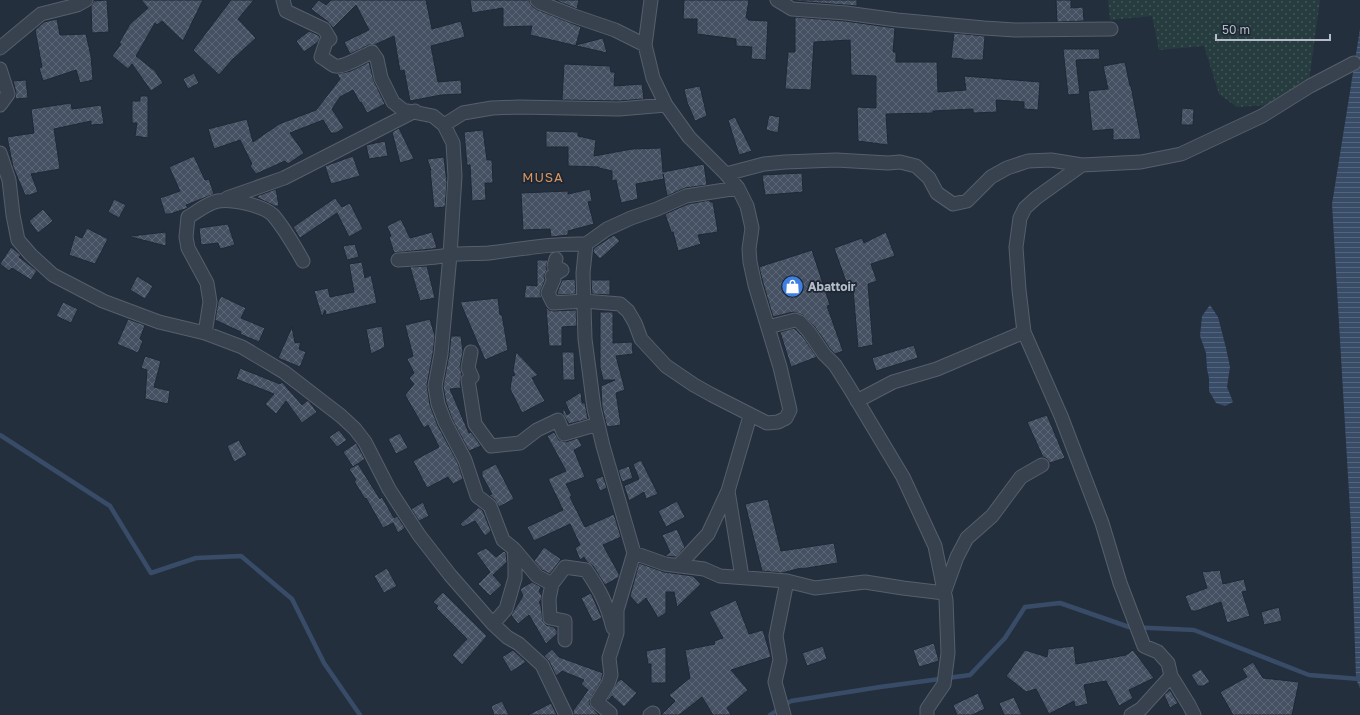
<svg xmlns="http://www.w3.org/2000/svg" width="1360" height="715" viewBox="0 0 1360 715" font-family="'Golos Text',sans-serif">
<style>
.grass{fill:url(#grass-dots)}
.water{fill:url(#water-rules)}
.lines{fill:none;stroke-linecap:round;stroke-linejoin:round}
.stream{stroke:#394c67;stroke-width:4.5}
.building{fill:url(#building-cross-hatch);stroke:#1f2835}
.street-casing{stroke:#565f6c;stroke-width:15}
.street{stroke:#38414e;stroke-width:13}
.labels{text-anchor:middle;stroke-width:3.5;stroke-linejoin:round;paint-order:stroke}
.poi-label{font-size:12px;font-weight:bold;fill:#b4bcc9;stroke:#1d2633;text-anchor:start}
.neighbourhood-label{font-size:13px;letter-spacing:1px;fill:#d59563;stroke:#1d2633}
</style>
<defs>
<pattern id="grass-dots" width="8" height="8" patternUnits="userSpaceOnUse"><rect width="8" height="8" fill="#263c3f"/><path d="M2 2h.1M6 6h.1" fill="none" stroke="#435659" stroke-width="1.8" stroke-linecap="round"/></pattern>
<pattern id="water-rules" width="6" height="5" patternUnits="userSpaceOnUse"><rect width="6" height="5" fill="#394c67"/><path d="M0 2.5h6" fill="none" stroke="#53647b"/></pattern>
<pattern id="building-cross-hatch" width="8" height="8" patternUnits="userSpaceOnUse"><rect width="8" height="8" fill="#455162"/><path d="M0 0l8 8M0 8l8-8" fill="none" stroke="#5d6877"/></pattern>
</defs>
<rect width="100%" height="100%" fill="#242f3e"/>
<path class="grass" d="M1108 0H1320L1309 81 1274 105 1237 107 1219 94 1204 46 1159 50 1152 16 1110 20Z"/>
<path class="water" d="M1360 29V688L1356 679 1351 527 1332 204Z
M1210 305 1218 317 1226 348 1230 367 1227 387 1233 402 1225 406 1216 403 1209 391V378L1207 369 1206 353 1200 336 1202 316Z"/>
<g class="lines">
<path class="stream" d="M0 435 110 506 151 573 196 558 241 556 292 599 324 663 360 715
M770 715 791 701 880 687 970 675 1005 638 1025 607 1060 603 1129 627 1194 630 1309 675 1360 679"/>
</g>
<path class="building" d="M107 0 109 32 92 33 91 6 94 1Z
M141 0H203L183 41 162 21 157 25 155 23 136 56 155 71 163 83 151 91 132 64 128 69 112 56 121 44 119 43 130 24 148 8Z
M231 0H254L238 19 256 38 232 60 219 75 193 50Z
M319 0 326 5 331 0H426L432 29 461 21 465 37 431 46 438 82 461 80 462 94 441 95 410 101 404 70 400 71 394 36 374 45H369L350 54 344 42 369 30 356 5 333 28 328 22 311 9Z
M470 0H529L532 6 538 10 581 27 576 45 603 38 607 53 530 35 532 26 503 27V8L472 13Z
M555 0H579L577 9Z
M684 0H749L746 18H748V20L768 21 766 60 751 59 752 47 736 46V39L697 34V19H683Z
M795 0H857V6L795 1Z
M1056 0H1071V8L1083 7 1084 21 1057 22Z
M795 17 845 21 895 28 893 52H896V62H937L938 92 966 90 964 76 1040 82 1038 110 1024 109V102L996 100 997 112 973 113V109L933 111V113L886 114 888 145 858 141 857 107 876 108V76L851 75 850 40 814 42 811 90 785 89 788 52H795Z
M57 19 60 35 86 34 91 56 93 80 80 83 76 70 43 81 39 68 42 67 35 30 44 22Z
M309 31 318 35 320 37 318 42 304 52 296 41Z
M954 33 985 36 983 60H963V59L951 58Z
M1063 49H1099L1100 59 1076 60 1080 94 1068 95Z
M369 62 374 81 385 104 367 113 361 102 360 103 353 90 340 97 332 109 344 128 336 133H331L323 120 290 133 304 153 288 164 285 161 256 174 250 166 252 164 240 140 214 149 208 129 247 119 253 142 279 124 316 110 340 79 337 74 351 71Z
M1125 62 1130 86H1131L1141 139 1113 140V129L1092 131 1088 91 1108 89 1103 66Z
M564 64 610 66 611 72H615L614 86 642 84 644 99 619 101 562 100Z
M194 73 199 83 188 89 183 79Z
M26 80 28 98 15 99 16 92 13 81Z
M700 86 707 116 695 121 687 102 684 89Z
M140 96H148V138L135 136 137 123H132V101H140Z
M71 103 72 109 101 105 104 124 91 125V121L54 129 60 169 31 174 38 192 30 195H25L13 167 7 137 34 133 31 109Z
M1182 108 1194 109 1193 125H1181Z
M769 115 780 117 778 133 766 130Z
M735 117 752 151 739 155 728 120Z
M399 128 414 159 400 163 392 132Z
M483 130 487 160H492L493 183H485L486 200 472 201 470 165H467L464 132Z
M546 131 578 132V136L596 140 594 156 632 149 661 148 663 172 704 164 707 185 685 188 667 196 663 174 664 179 636 184 638 199 621 203 616 180 612 181V171L599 168V167L568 166V147H546Z
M385 141 388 156 369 159 366 145Z
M194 156 205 180 209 179 214 194 186 205 188 208 170 214H165L160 198 180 191 169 167Z
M353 156 360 176 331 184 325 166Z
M444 157 447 183 445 207 434 208 430 170H431L427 159Z
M802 173 803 192 765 195 762 175Z
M276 189 279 206H275L258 198 257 196Z
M590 189 592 201 588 202 594 224 568 231V235L551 237 550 229 523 230 521 193 568 191V194Z
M335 198 342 207 350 203 363 229 349 237 337 213 300 238 293 227Z
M114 199 126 205 119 218 108 212Z
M710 200V202H713L718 232 698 235 701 244 678 251 673 232H671L665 214 688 204Z
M43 209 53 221 38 233 29 221Z
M401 219 410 238 432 232 437 248 431 249 394 253 389 237 391 236 387 226Z
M228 224 235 245 220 249 218 243 201 245 199 228Z
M87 228 108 239 95 264 69 255 75 235 82 238Z
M166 232V246L131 237V236Z
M886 232 895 256 871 264 877 281 868 284 873 345 858 348 853 289 849 290 834 248 862 238 864 243Z
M614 235 620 241 600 259 593 252 594 248Z
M355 244 359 257 347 260 343 246Z
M11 247 21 255 19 257 37 271 31 280 12 268 9 271 0 264Z
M812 250 830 305 827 306 843 351 835 354 830 349 815 327 803 315 793 312 773 317 763 283 759 267Z
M537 260H548L546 267 547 270 544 276 545 280 540 293 542 298H524L526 285 537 286Z
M362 262 365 278 371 275 377 303 326 315 325 310 322 317 314 291 328 288 330 297 354 292 349 264Z
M427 266 435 298 420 301 410 267Z
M137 276 153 286 145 299 130 290Z
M575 279 576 294 558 295 557 293 562 280Z
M591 280H610V295L592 294Z
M221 296 246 308 241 318 265 328 259 342 240 334 241 332 215 320 218 302Z
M498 298 500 315H502L508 350 485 360 460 302Z
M63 302 78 309 71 323 56 316Z
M546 307 549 310 553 311 576 310 577 326 562 327V346H549Z
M600 312H613V343L632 342 633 354 616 356 625 390 616 393 621 425 607 427 602 407 601 386 615 380H603L600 367Z
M128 319 145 325 140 339 143 341 138 353 117 344Z
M430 319 435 336 433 353 427 385 430 405 438 426 458 463 463 479 453 484 448 477 427 488 413 461 439 447 428 425 424 428 405 395 414 384 409 378 414 373 407 359 413 356 405 325Z
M382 326 385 347 371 354 366 329Z
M292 327 295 343 301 342 299 349 306 352 300 367 278 358Z
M794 328 803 337 817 357 791 367 780 332Z
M451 336H461L463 352 460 367 462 375 460 381 461 388 450 389 469 433 471 432 481 446 469 451 452 419 446 402 443 386 449 355Z
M914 345 918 358 876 371 872 358Z
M516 352 538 375 532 378 545 401 522 413 510 389 512 376 515 375 513 371Z
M562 352H574L575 380H563Z
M145 356 161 361 154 387 170 391 168 404 145 399 147 370 141 368Z
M240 368 280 384 282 382 302 405 308 400 317 412 302 423 286 401 276 414 265 404 274 394 236 379Z
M581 392 582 403H585L588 419 569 424 563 414V407L567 415 570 413 565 402Z
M1047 415 1065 458 1050 463 1046 458 1043 457 1027 422Z
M339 430 347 440 337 447 329 437Z
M554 432 559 440 566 442 578 438 582 446 574 450 585 477 566 484 572 496 570 497 585 527 614 514 621 537 603 545 619 574V577L605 585 593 566 587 562 584 557 580 560 575 548 580 545 570 524 534 541 527 527 563 510 548 479 566 471 547 436Z
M400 433 408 448 396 454 388 439Z
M239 440 247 455 234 462 227 446Z
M356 443 365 459 353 467 343 452Z
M641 460 658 494 646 499 644 492 629 501 624 486 639 479 633 464Z
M358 464 380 499 382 497 394 518 397 516 405 528 398 533 393 523 383 528 366 498 365 499 354 481 356 480 349 469Z
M496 464 514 499 499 507 495 500 489 495 492 494 482 476V471Z
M629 466 633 478 622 482 618 470Z
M603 476 607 488 600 491 595 479Z
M768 499 781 551 834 543 838 563 801 569V568L782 573 762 571 745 504Z
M677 501 685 517 666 527 658 511Z
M423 502 429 516 419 521 411 509Z
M476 505 483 511 491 531 485 536 475 521 463 527 460 524 478 508Z
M677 529 685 547 676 557 665 556 670 552 662 535Z
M544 547 561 559 550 574 542 570 534 561Z
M486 548 496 557 504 551 506 553 507 562 493 575 502 585 490 596 478 584 490 572 476 553Z
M639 563 664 572 693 576 701 584 677 607 674 592H666V613L658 618 646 598 638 605 630 596Z
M387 568 397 586 384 593 374 576Z
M1220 570 1223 584 1244 579 1247 591 1242 592 1250 616 1227 623 1221 602 1196 611H1191L1185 596 1207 588 1202 572Z
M532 582 541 587 539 591 542 596 541 600 539 602 541 606 543 621 546 625 554 627 557 631V634L546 644 529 615 518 624 511 615 523 596 520 589Z
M443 592 487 636 462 665 452 655 467 639 436 608 438 606 433 602Z
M591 593 602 618 593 622 581 598Z
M736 600 749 634 763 630 771 657 731 670 748 690 727 708 731 715H713L702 697 679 715H661L675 701 669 695 690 678 685 650 715 644 714 641 723 638 709 612Z
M1279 607 1282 621 1264 625 1261 612Z
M934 643 939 661 919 667 913 650Z
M823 646 827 659 807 666 802 653Z
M1074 646 1076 664 1126 655 1133 650 1154 678 1129 690 1133 698 1119 706 1106 681 1084 685 1088 704 1075 707 1074 701 1049 714 1036 689 1026 692 1006 676 1025 650 1047 657 1048 649Z
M666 647V683H651V664H648L646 651Z
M552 649 559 657 603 673 601 681 589 701 590 705 599 715H574L573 711 588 690 581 684 584 680 562 671 556 676 549 661 544 656Z
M513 650 526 662 511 672 502 657Z
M1253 662 1263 678 1299 682 1292 715H1233L1220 692 1247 677 1242 669Z
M1201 669 1210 682 1203 686H1198L1191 675Z
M621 679 637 693 624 707 612 696 608 701 607 700 617 682Z
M1170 690 1178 703 1170 708 1164 695Z
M978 693 985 709 972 715H957L953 705Z
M1014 697 1022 715H1004L999 703Z
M502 701 509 715H494L491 706Z
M551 703 557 715H528Z"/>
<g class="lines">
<defs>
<path id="street" d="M283 0 286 11 324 29 330 39 326 42 321 57C325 59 331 64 335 66 344 68 364 55 372 52L377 59 381 78 393 102 403 110 433 116 444 125 453 143 455 176 450 255 441 354 435 386 438 404 445 422 465 460 477 496 490 506 503 540 514 549 515 564V578L506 609 493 624
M537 0 541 3 574 16 615 30 645 45
M777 0 792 9 846 13 897 20 984 28 1015 30 1111 29
M0 48 41 14 77 5 86 0
M0 69 8 94 0 105
M444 125 463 113 492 108 519 107 619 109 666 105
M0 153 9 180 13 215 18 240 31 255 53 275 103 301 159 322 205 333 242 347 284 372 341 416 355 429 365 442 389 489 419 535 450 575 493 624 507 637 519 644 542 665 566 715
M1082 165 1036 198 1025 208 1020 218 1016 247 1019 290 1024 332 1061 416 1102 523 1120 583 1144 646 1158 652 1168 663 1171 676 1189 705 1194 715
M726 174 764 164 785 162 836 160 888 163 900 162 916 166 929 178 937 193 953 204 967 201 991 177 1007 168 1028 161 1051 160 1082 165 1141 162 1181 154 1262 116 1310 86 1354 63
M227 198 284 178 415 111
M556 259 554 266 562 270 552 276 554 279 548 293 553 303 584 301 620 304 628 311 635 323 641 339 666 366 694 385 712 395 767 423 778 422 786 418 790 410 780 367 755 285 750 262 749 249 752 228 747 206 738 188 726 174 689 137 666 105 653 78 645 45 651 0
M398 260C415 259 432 258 449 255 462 253 476 254 489 253 522 249 553 243 586 244
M768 327 795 320 800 322 809 332 824 354 835 365 849 387 903 477 935 546 946 600 948 653 944 684 927 709V715
M205 333 210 302 207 283 188 248 186 237 188 217C197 212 207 203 218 201 232 199 262 205 273 215 285 229 294 245 303 261
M471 352 468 368 472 377 468 380 475 424 491 446 520 443 537 430 558 420 564 434 598 424
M857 401 893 382 937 369 1024 332
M514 549 537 576 552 584 565 567 586 570C600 590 607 604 613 628
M634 553 665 564 704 569 720 576 787 581 815 588 865 582 903 588 944 593 957 557 967 538 992 516 1021 477 1042 465
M678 566 708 534 728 491
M742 577 728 491 750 416
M552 584 549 599 550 618 565 621V640
M609 715 610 713 597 702 608 684 611 675 609 658 617 633V610L634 553 603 446 594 408 585 339 583 273 586 244 607 229 631 218 657 209 686 196 738 188
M650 715 653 713
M784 715 775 682 780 660 776 636 787 581
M1131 715 1141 709 1171 676"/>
</defs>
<use href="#street" class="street-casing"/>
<use href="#street" class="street"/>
</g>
<defs>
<symbol id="shop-disc" viewBox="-11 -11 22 22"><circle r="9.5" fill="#3f7fe0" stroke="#1d2633"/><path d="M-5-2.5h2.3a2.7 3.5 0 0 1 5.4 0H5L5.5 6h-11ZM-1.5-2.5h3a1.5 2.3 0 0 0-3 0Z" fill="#fff"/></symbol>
</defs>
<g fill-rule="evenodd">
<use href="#shop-disc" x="780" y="274" width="25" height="25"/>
</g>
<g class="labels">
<g class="poi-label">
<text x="808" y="291">Abattoir</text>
</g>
<g class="neighbourhood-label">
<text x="543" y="182">MUSA</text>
</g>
</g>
<path d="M1216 34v6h114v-6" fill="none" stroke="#b4bcc9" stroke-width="2"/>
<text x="1222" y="34" font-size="12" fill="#b4bcc9" stroke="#1d2633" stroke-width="3" paint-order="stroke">50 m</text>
</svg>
